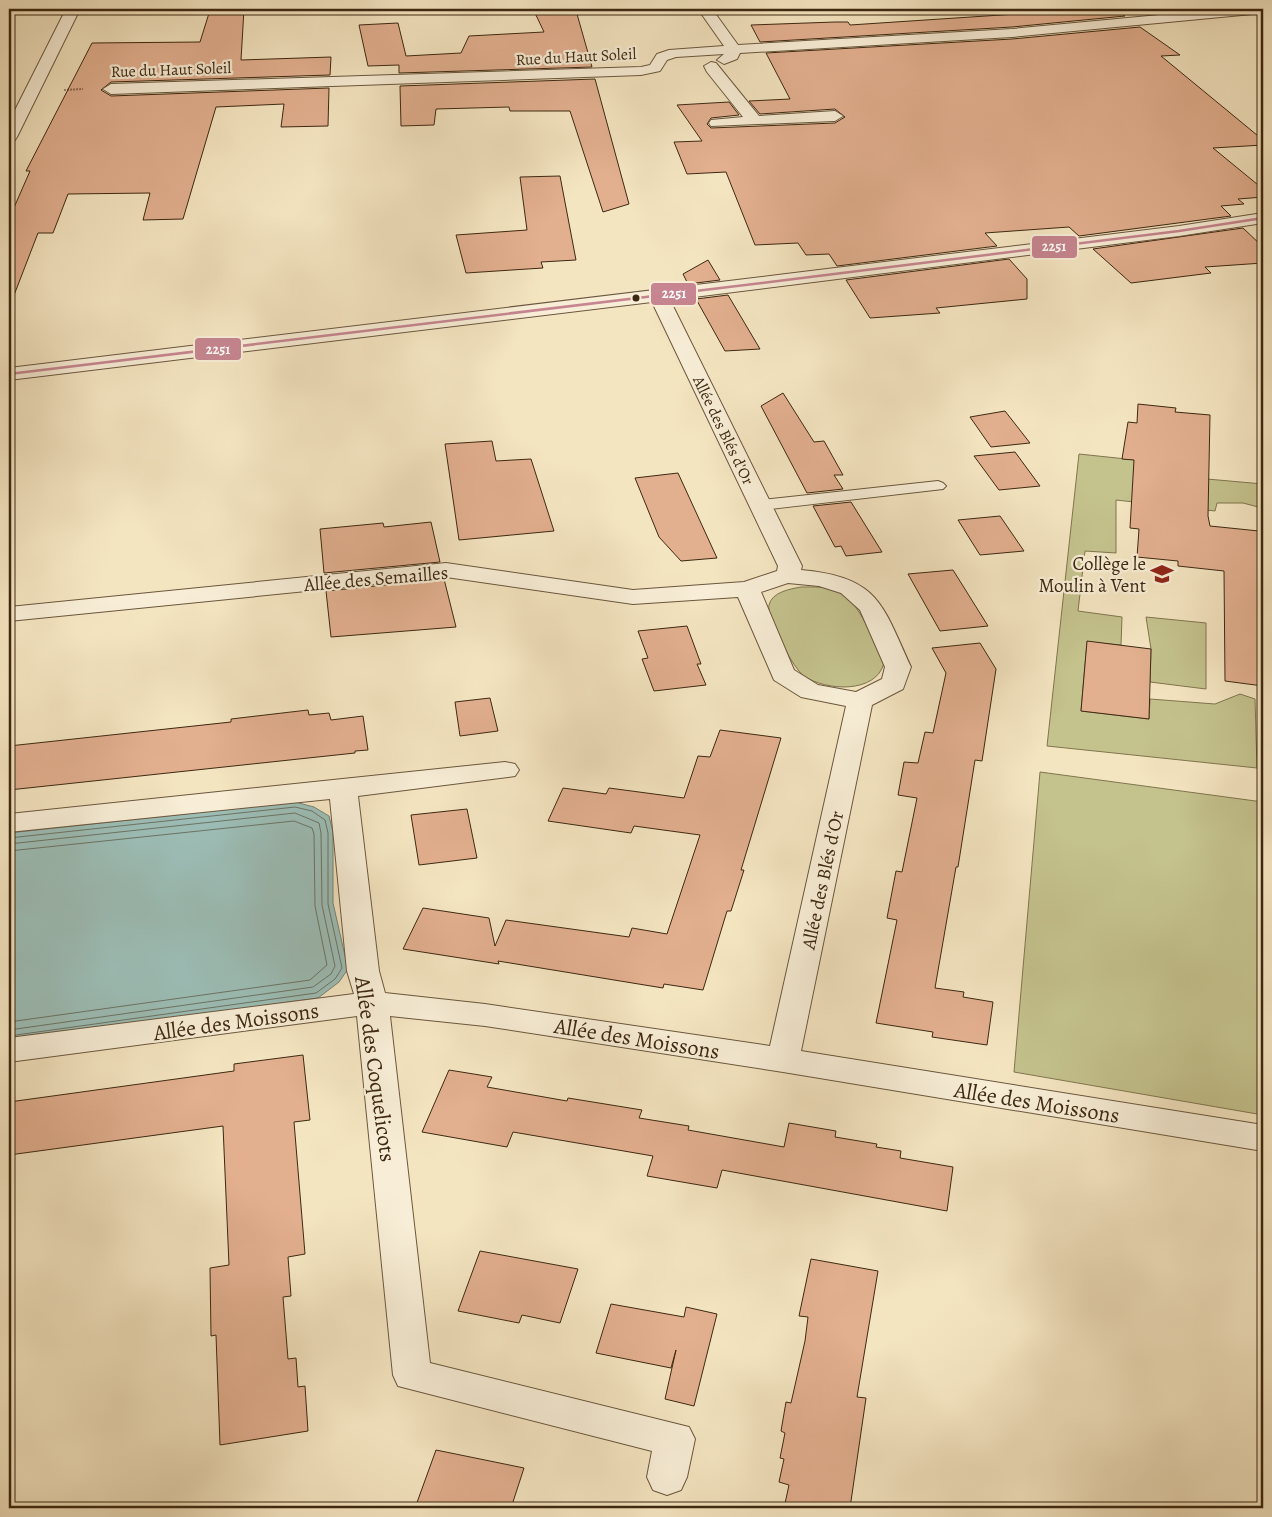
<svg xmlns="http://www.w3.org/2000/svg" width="1272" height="1517" viewBox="0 0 1272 1517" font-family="Alegreya,serif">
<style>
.green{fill:#c4c28d;stroke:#80754f}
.water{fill:#9cbeb7;stroke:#768275}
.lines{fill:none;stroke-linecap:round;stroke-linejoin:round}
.shore{stroke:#6c7364;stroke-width:1}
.building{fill:#e2af8f;stroke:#3d2811}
.service-casing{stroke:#6b573d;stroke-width:2}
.minor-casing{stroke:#6b573d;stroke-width:2}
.path{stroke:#3d2811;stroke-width:2;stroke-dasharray:0.5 1;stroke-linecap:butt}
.service{fill:#f8eed7;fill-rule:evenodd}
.minor{fill:#f8eed7;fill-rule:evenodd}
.bus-1-casing{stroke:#f8eed7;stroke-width:5}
.bus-1{stroke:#c68590;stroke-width:2.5}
.bus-dot{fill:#3d2811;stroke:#f8eed7;stroke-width:2}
.labels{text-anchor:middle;stroke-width:4.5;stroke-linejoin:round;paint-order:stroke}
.far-street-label{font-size:16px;fill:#3d2811;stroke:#f8eed7}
.poi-label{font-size:19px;fill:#3d2811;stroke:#f8eed7;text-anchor:end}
.street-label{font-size:19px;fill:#3d2811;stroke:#f8eed7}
.near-street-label{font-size:22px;fill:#3d2811;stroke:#f8eed7}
.line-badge{stroke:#f8eed7;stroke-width:2}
.badge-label{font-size:14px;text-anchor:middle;font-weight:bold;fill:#fff}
</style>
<rect width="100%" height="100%" fill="#f4e5c1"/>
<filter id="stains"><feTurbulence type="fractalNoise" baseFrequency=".004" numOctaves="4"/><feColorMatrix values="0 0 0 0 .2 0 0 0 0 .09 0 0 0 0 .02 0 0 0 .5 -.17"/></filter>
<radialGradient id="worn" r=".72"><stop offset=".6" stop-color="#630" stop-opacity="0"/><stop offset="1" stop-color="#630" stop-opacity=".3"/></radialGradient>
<path class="green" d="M1079 454 1155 462 1151 474 1263 484V516L1258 507 1243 503H1217L1215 511 1116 500V553L1085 551 1078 611 1122 617 1121 645 1087 642 1081 711 1149 719 1150 699 1215 704 1240 694 1255 699 1257 768 1047 746Z
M801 587C813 587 828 586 839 592 860 602 874 642 884 663 876 694 826 691 804 676 794 670 766 617 769 605 772 592 790 589 801 587Z
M1146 617 1206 623V689L1150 682 1151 649Z
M1040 772 1263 802V1115L1014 1072Z"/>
<path class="water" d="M295 802 314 807 329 816 333 832V903L348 969 339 982 318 998 9 1041V833Z"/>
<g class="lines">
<path class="shore" d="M9 838 295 807 312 811 325 820 328 833V904L342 968 335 979 316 993 9 1036
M9 844 295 813 319 823 321 833 322 905 335 966 331 974 313 987 9 1030
M9 851 294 821 312 828 314 834 315 906 327 965 310 980 9 1022"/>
</g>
<path class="building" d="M244 9 241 60 331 57 330 75 111 82 101 90 111 96 329 88 328 126 281 127 284 104 216 107 183 219 143 220 150 193 68 194 53 233H38L11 303H9V219L30 171H26L92 43 200 42 210 10Z
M1008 9H1114L1125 16 1012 27 760 42 751 25 835 22H848L850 25 1016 14Z
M573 11 577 14 592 67 399 73V65L368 66 359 25 398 23 406 56 461 53 469 36 544 32 535 13Z
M1140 27 1180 55 1161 56 1263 140V145L1213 148 1263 189V197L1238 199 1244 204 1221 206 1231 216 1079 236 1069 227 985 233 997 246 837 266 829 254 806 255 798 243 755 245 726 172 687 174 674 142 702 141 677 105 729 102 739 115 711 118 707 124 711 128 835 123 845 117 835 109 760 114 749 101 790 99 766 53 1012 39Z
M595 79 629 204 603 212 570 111H510L509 107 436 109 434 125 401 126 400 86Z
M560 176 576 260 541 262 543 268 466 273 456 235 527 230 520 177Z
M1243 228 1263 247V256L1257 257 1263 263 1205 267 1211 273 1131 283 1093 249Z
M1009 259 1027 279V299L936 308 940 313 870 318 846 280Z
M708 260 720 280 688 284 683 274Z
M728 295 760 349 725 351 696 299Z
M783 393 814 442 824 441 843 475H834L843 489 807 493 761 406Z
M1138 404 1176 408 1175 412 1210 415 1208 516 1210 526 1259 531 1261 597H1263V686L1225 681 1224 571 1178 566V561L1137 557 1139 529 1130 528 1134 460 1122 459 1128 422 1137 423Z
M1005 411 1030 443 991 447 970 417Z
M492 441 496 461 531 459 554 531 459 540 445 444Z
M1015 452 1040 486 999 490 974 456Z
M678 473 717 558 681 561 659 537 635 478Z
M851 502 882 552 846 556 841 546 835 547 813 506Z
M1000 516 1024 551 980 555 958 520Z
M431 522 440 562 324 573 320 529 383 523 384 527Z
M953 570 988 626 940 631 908 574Z
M444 579 456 627 331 637 326 591Z
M687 626 701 664H697L706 685 654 691 642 659 648 658 638 631Z
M1087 641 1151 649 1149 719 1081 711Z
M980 643 996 669 982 761 975 760 958 867H956L935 988 964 992 963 997 993 1002 987 1045 932 1037 933 1032 876 1023 897 920 887 918 896 871 902 872 917 798 898 795 904 762 918 763 925 732 933 733 946 673 932 648Z
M490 698 498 731 460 736 455 702Z
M308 710 309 715 329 713 331 720 363 716 368 750 355 751V753L9 790V746L231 722V719Z
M720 730 781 738 741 870H744L731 911H727L703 990 664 984 663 988 498 961 499 964 403 949 423 908 489 918 495 946 506 920 629 937 632 928 667 934 700 835 634 826 631 833 548 821 563 788 606 794 609 788 684 798 698 756 710 757Z
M467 809 477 858 419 865 411 815Z
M303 1055 310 1120 294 1122 305 1254 288 1257 291 1296 283 1297 288 1359 296 1358 298 1387 305 1386 308 1431 220 1445 216 1335 211 1336 210 1268 229 1265 223 1126 9 1155V1102L234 1071V1064Z
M449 1070 492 1077 487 1087 567 1101 568 1098 642 1110 639 1118 689 1126 688 1130 784 1147 789 1123 836 1131 835 1137 877 1144 876 1147 901 1151 900 1158 953 1167 947 1211 722 1170 717 1188 647 1176 653 1156 513 1132 507 1147 422 1132Z
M480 1251 578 1269 560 1323 522 1315 519 1323 458 1311Z
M811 1259 878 1271 857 1397 866 1398 850 1508H784L789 1485 779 1482 784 1459 780 1458 785 1433 781 1431 786 1402 791 1403 805 1341 808 1317 799 1316Z
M611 1304 684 1317 686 1307 717 1314 694 1406 665 1399 676 1350 671 1368 596 1353Z
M436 1450 524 1468 511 1508H415Z"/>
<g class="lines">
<defs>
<path id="service" d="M938 481 943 483 946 486 943 489 761 510 753 505 761 500Z"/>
<path id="minor" d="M66 9H80L17 137 15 140 9 142V122Z
M698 9H712L738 45 1012 29 1223 9H1263V13L1012 37 740 53 737 59 724 64 717 60 724 54 676 57 667 60 660 71 641 75 111 94 103 89 111 84 641 67 650 65 657 54 669 50 724 46Z
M711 62 716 63 759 116 835 111 843 116 835 121 711 126 709 123 711 120 743 117 707 72 704 66Z
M1263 213V223L1179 236 670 300 802 566 801 570C879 577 882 604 911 667L903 689 872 705 801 1051 1263 1125V1151L783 1072 485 1026 390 1016 430 1363 689 1427 695 1439 687 1477 681 1490 667 1495 653 1490 647 1477 652 1451 398 1386 393 1375 357 1016 9 1062V1038L354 994 347 971 330 799 9 832V814L505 762 515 764 519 770 515 776 358 796 379 971 385 993 485 1004 770 1046 846 706 801 697 774 680 738 597 633 604 446 577 9 621V607L446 563 633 590 744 582 777 571 778 566 652 302 9 380V368L786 274 1179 226ZM788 583 819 586 841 593 860 610 885 667 882 679 856 692 818 685 794 670 761 592Z"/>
</defs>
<use href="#service" class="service-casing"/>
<use href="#minor" class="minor-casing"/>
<path class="path" d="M64 90 83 89"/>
<use href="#service" class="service"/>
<use href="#minor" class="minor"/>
<defs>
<path id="bus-1" d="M9 374 786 280 1179 231 1263 218"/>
</defs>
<use href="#bus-1" class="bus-1-casing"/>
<use href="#bus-1" class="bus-1"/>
</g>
<defs>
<symbol id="school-bare" viewBox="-9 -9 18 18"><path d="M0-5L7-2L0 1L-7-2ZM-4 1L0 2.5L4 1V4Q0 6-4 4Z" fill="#8f2418" stroke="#f8eed7" stroke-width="2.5" paint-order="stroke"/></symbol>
</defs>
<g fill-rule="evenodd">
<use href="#school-bare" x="1146" y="558" width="32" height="32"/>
</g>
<circle class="bus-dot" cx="636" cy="298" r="4.5"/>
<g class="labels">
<g class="far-street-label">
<text transform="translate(576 56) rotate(-3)" y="6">Rue du Haut Soleil</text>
<text transform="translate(171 69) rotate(-2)" y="6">Rue du Haut Soleil</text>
<text transform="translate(724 430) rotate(64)" y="6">Allée des Blés d'Or</text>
</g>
<g class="poi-label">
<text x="1146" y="570">Collège le<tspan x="1146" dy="22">Moulin à Vent</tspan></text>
</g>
<g class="street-label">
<text transform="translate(376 578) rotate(-5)" y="7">Allée des Semailles</text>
<text transform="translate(822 880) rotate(-78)" y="7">Allée des Blés d'Or</text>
</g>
<g class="near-street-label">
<text transform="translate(236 1021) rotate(-8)" y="8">Allée des Moissons</text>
<text transform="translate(637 1038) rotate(9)" y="8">Allée des Moissons</text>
<text transform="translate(376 1069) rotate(82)" y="8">Allée des Coquelicots</text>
<text transform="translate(1037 1102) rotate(9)" y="8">Allée des Moissons</text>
</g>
</g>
<g class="line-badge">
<rect x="1031" y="235" width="47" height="24" rx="5" fill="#c68590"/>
<rect x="650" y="282" width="47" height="24" rx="5" fill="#c68590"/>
<rect x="194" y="337" width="48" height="24" rx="5" fill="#c68590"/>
</g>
<g class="badge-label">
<text x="1054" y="251">2251</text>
<text x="674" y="298">2251</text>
<text x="218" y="354">2251</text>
</g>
<rect width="1272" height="1517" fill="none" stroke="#f4e5c1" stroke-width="30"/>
<rect x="10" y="10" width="1252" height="1497" fill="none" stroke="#3d2811" stroke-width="2.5"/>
<rect x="15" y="15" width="1242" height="1487" fill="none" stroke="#3d2811"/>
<rect width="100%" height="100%" filter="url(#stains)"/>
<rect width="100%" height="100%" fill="url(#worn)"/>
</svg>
